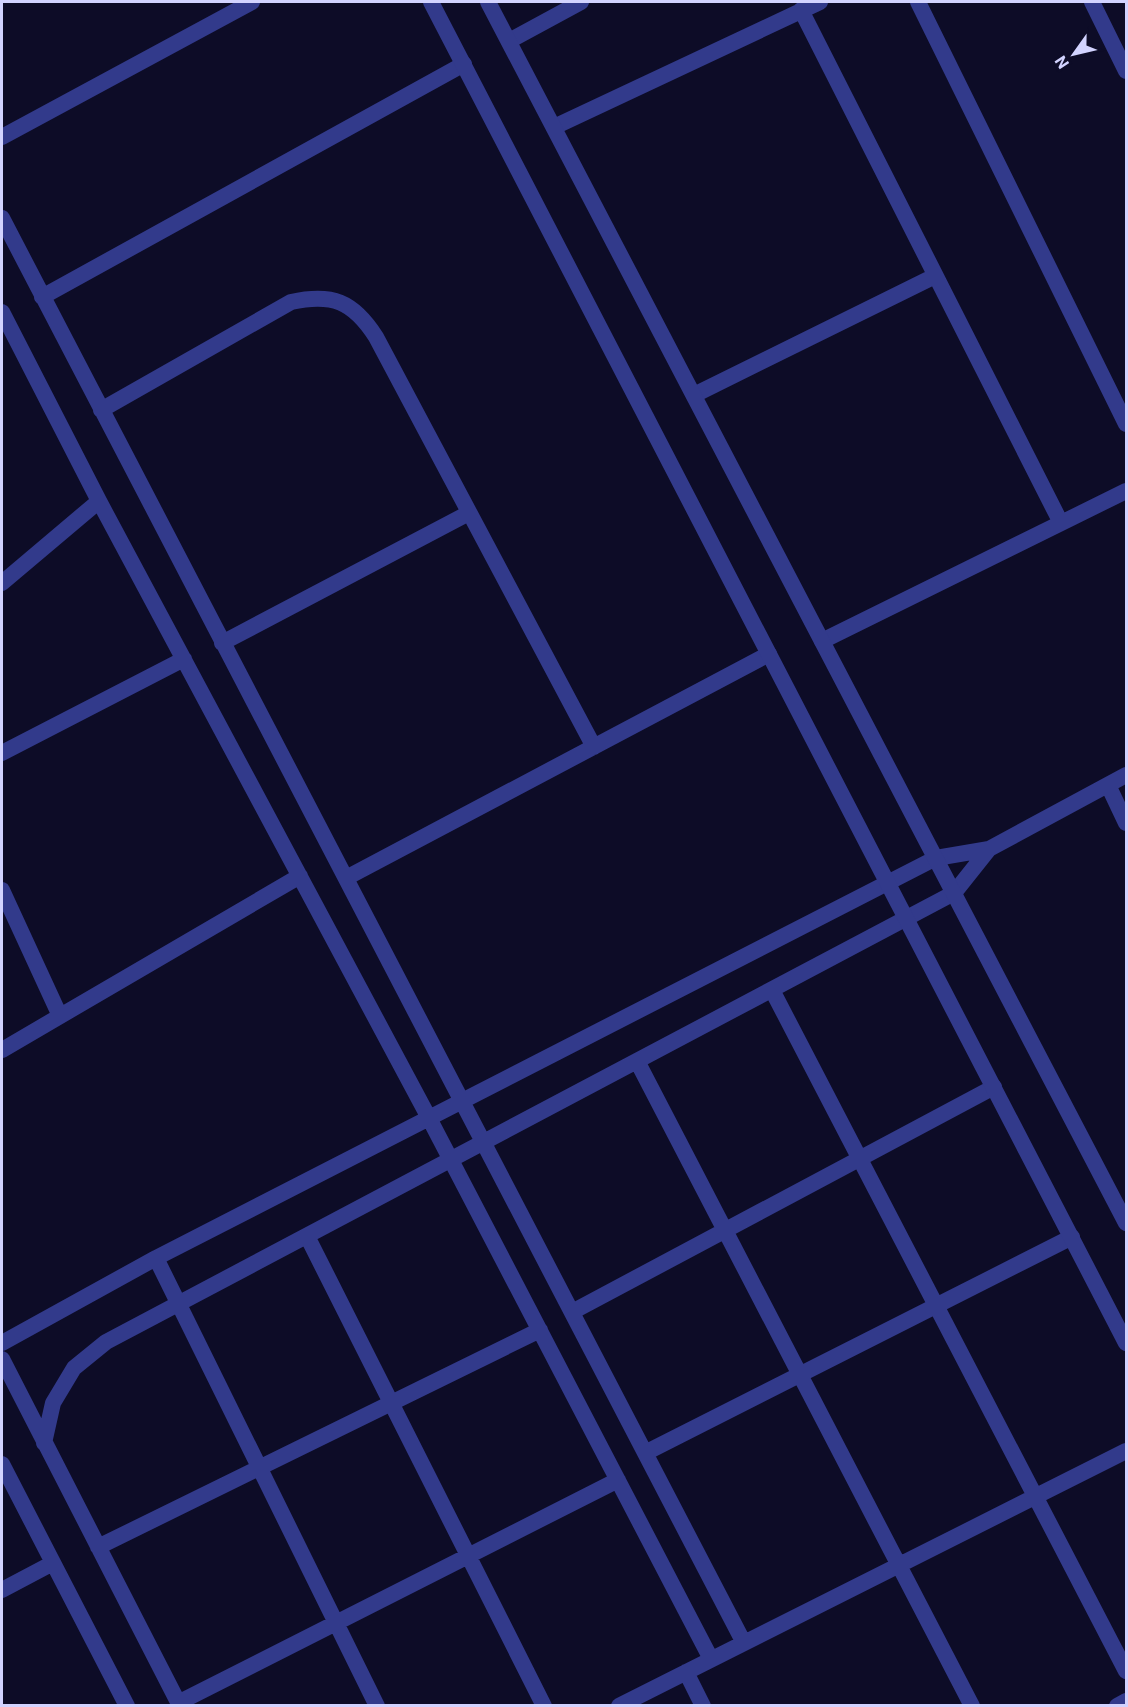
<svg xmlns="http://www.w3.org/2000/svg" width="1128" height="1707" viewBox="0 0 1128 1707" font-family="Roboto,sans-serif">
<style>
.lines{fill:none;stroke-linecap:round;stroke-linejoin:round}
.minor{stroke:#323a8b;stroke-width:16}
.tertiary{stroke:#323a8b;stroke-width:16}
</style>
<rect width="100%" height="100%" fill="#0d0c27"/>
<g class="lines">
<path class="minor" d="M918 2 1126 424
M1092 2 1126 71
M801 10 1061 523
M509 41 581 2
M554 127 820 2
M2 137 252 2
M2 218 744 1643
M42 297 464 64
M2 312 99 501 429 1118 711 1659
M694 395 935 276
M101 410 291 302C332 293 353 301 376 337L594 747
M2 583 99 501
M822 641 1126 491
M222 643 469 513
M2 753 184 659
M1108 785 1126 823
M346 878 769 654
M2 890 60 1016
M772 990 1126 1671
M2 1050 300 876
M637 1061 972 1706
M307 1236 544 1706
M156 1258 377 1706
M572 1312 994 1087
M2 1343 156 1258 936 858 989 849 1126 775
M2 1359 180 1706
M44 1443 53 1403 74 1368 106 1342 954 893 989 849
M645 1453 1072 1237
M2 1464 127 1706
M98 1547 540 1330
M2 1590 53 1563
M686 1672 703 1706
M178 1703 618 1480
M619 1706 1126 1451
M1117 1706 1126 1701"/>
<path class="tertiary" d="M431 2 1126 1343
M488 2 1126 1223"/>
</g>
<rect width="1128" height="1707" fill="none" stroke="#d2d3ff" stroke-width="6"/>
<g transform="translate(1074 54) rotate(236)" stroke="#0d0c27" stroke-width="4.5" paint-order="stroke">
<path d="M0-4.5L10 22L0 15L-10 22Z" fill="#d2d3ff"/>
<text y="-9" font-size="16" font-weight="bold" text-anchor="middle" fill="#d2d3ff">N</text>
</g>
</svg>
